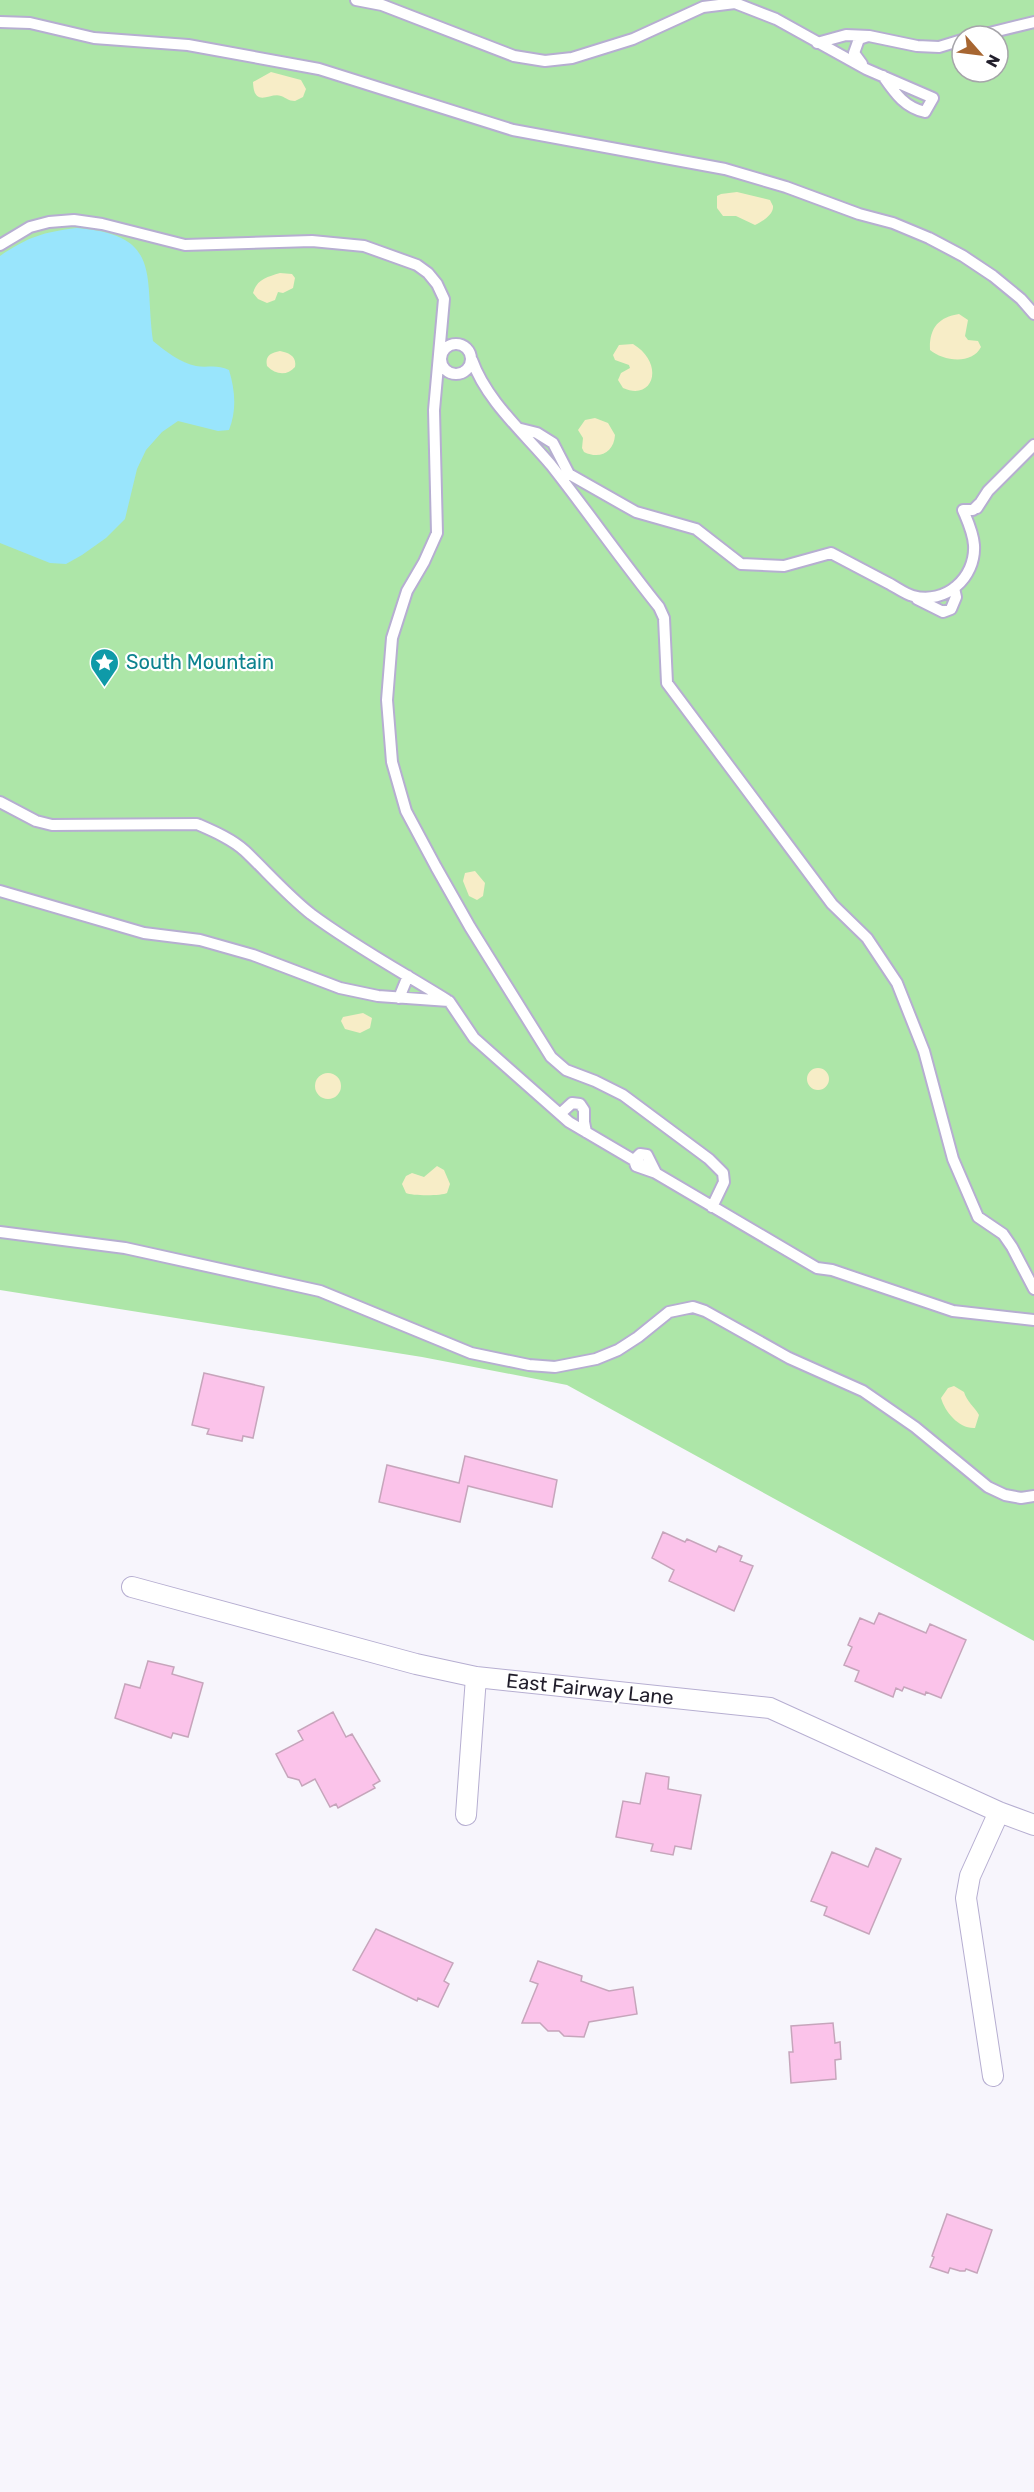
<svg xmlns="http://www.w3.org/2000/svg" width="1034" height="2492" viewBox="0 0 1034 2492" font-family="Rubik,sans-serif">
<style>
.green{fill:#ade6a8;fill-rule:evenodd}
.sand{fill:#f7edc7}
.water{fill:#99e5fc}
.building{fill:#fbc3ea;stroke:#c6a5bb;stroke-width:1.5}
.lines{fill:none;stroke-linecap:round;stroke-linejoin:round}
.service-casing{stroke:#b6aed1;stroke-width:14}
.minor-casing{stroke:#b6aed1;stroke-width:22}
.service{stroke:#fff;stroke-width:10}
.minor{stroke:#fff;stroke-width:20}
.labels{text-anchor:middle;stroke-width:4.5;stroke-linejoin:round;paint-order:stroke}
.culture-label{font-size:20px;fill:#0d838f;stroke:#fff;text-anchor:start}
.street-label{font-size:20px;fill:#211e2b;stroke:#fff}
</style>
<rect width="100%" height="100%" fill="#f7f5fc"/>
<path class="green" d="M0 0H1034V1641L567 1385 422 1357 0 1290ZM962 36H998V72H962Z"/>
<path class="sand" d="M271 72 301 80 306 89 303 97 295 101C288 101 287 98 281 96 270 92 254 109 253 82Z
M737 192 770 200 773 206C774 214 762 222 755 225L736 216H723L717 208V196L721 194Z
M280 273 292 274 295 278 293 288 283 293 278 292 275 300 267 303 258 299 253 293C257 279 267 277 280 273Z
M959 314 968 320 965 336 968 340 978 341 981 347C972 365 943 361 930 350 929 329 938 317 959 314Z
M633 344C665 363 654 402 623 388L618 380 621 373 630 368 629 365 615 360 613 355 619 345Z
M280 351C289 353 297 356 295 367 287 376 276 375 267 366 265 356 270 353 280 351Z
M595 418 608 423 615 435C614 452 600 460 584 452L582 448 583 438 578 430 585 420Z
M475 871 485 883 483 896 477 900 469 896 463 881 465 873Z
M363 1013 372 1018 370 1028 360 1033 345 1029 341 1021 343 1017Z
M807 1079a11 11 0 1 1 22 0a11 11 0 1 1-22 0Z
M315 1086a13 13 0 1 1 26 0a13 13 0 1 1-26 0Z
M437 1166 444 1170 450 1184 447 1193C442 1196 412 1196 406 1193L402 1184 406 1176 412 1173 424 1177Z
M954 1386 964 1392C967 1402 974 1406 979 1415L975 1428C959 1429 945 1412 941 1398L948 1388Z"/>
<path class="water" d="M77 228C163 235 144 275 153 341 165 351 181 363 196 366 208 368 217 364 229 370 235 390 237 410 229 430L218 431 178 421 162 432 146 450 137 469 125 519 106 538 82 555 66 564 50 563 0 543V256C28 237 43 232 77 228Z"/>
<path class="building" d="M204 1373 264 1387 253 1438 243 1436 242 1441 207 1434 209 1429 192 1425Z
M465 1456 557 1480 552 1507 468 1486 460 1522 379 1502 387 1465 459 1483Z
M663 1532 685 1542 687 1539 716 1552 719 1546 742 1556 740 1561 753 1566 734 1611 669 1581 674 1570 652 1558Z
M879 1613 926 1633 930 1624 966 1640 941 1698 926 1692 925 1695 904 1687 902 1691 896 1688 893 1697 855 1681 859 1671 844 1665 852 1647 848 1645 860 1618 874 1624Z
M148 1661 174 1667 172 1674 203 1683 188 1737 173 1733 171 1738 115 1718 125 1684 140 1688Z
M333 1712 346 1737 352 1734 380 1781 373 1785 375 1788 338 1808 336 1804 330 1807 315 1779 302 1786 299 1780 288 1777 276 1754 303 1740 298 1731Z
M646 1773 669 1777 668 1789 701 1795 691 1849 675 1846 673 1855 651 1851 653 1844 616 1837 623 1801 640 1804Z
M876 1848 901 1859 869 1934 824 1915 827 1907 811 1901 832 1852 868 1867Z
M376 1929 453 1963 444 1981 449 1984 438 2007 418 1998 417 2001 353 1970Z
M538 1961 582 1976 581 1981 609 1991 633 1987 637 2014 589 2022 584 2037 564 2036 559 2031H548L540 2023H522L538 1984 530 1981Z
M833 2023 835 2043 840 2042 841 2059 835 2060 836 2079 791 2083 789 2052H793L791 2026Z
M947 2214 992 2230 977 2273 966 2269 965 2271H960L950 2268 948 2273 930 2267 934 2257 932 2256Z"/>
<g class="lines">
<defs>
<path id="service" d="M356 0 382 5 514 56 545 61 572 58 633 39 703 7 735 3 776 19 866 69 933 98 925 112C904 107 895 93 883 76
M0 22 30 23 94 38 188 45 319 69 513 130 725 169 786 187 859 214 893 223 929 238 963 256 993 276 1021 299 1034 314
M977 36 1034 22
M817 43 846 35 869 36 917 46 939 47 962 40
M862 64 854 53 859 39 868 36
M0 245 30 227 49 222 74 220 102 224 185 245 312 241 364 246 417 265 428 273 437 284 444 299 434 410 437 533 424 562 407 591 392 638 387 700 392 762 406 811 436 867 470 927 551 1057 566 1070 595 1081 623 1095 709 1159 723 1173 724 1182 712 1207
M441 359a15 15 0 1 1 30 0a15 15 0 1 1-30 0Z
M472 360C486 400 524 433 551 465 588 512 622 561 659 607L664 618 667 683 832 904 867 938 897 983 924 1051 953 1159 978 1217 1003 1234 1012 1247 1034 1289
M521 429 537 433 553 443 569 474 636 512 696 529 741 564 784 566 831 553C850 563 869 573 888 583 896 587 905 594 913 596 945 605 976 578 974 545 973 532 968 522 963 510H973L979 504
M977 508 988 491 1034 445
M917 599 943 612 951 609 956 597 954 588
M0 802 36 821 52 825 197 824C213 831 232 839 245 851 267 872 287 895 311 914 354 946 402 972 447 1000
M0 891 144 933 200 940 253 955 340 988 378 996 449 1001 474 1038 569 1122 817 1268 832 1270 953 1311 1034 1320
M399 998 408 976
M560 1114 572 1103 580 1104 584 1110V1122L586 1132
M640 1154 647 1155 656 1173 636 1166 634 1160Z
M0 1232 125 1248 320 1291 471 1353 529 1365 555 1367 596 1359 618 1350 638 1337 669 1312 693 1307 705 1311 789 1358 863 1391 915 1427 988 1487 1005 1495 1021 1498 1034 1496"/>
<path id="minor" d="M132 1587 416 1664 476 1677 770 1708 999 1812 1034 1825
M466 1815 476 1677
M993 2076 966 1898 970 1876 999 1812"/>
</defs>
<use href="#service" class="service-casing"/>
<use href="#minor" class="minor-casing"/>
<use href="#service" class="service"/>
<use href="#minor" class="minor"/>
</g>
<defs>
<symbol id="sight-pin" viewBox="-11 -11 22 30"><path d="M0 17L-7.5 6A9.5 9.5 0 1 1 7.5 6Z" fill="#0f9aa8" stroke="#fff"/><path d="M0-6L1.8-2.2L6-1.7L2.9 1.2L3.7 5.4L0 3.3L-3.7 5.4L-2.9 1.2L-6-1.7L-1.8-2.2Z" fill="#fff"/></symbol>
</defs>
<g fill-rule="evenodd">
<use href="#sight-pin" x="88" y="646" width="33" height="45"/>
</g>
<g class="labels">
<g class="culture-label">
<text x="126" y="669">South Mountain</text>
</g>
<g class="street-label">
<text transform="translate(590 1689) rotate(6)" y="7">East Fairway Lane</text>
</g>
</g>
<g transform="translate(980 54) rotate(118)"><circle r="28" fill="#ffffff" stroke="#a6a5aa" stroke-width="1.5"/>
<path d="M0-4.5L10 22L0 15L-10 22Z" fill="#a76631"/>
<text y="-9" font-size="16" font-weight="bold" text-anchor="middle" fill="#211e2b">N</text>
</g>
</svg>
